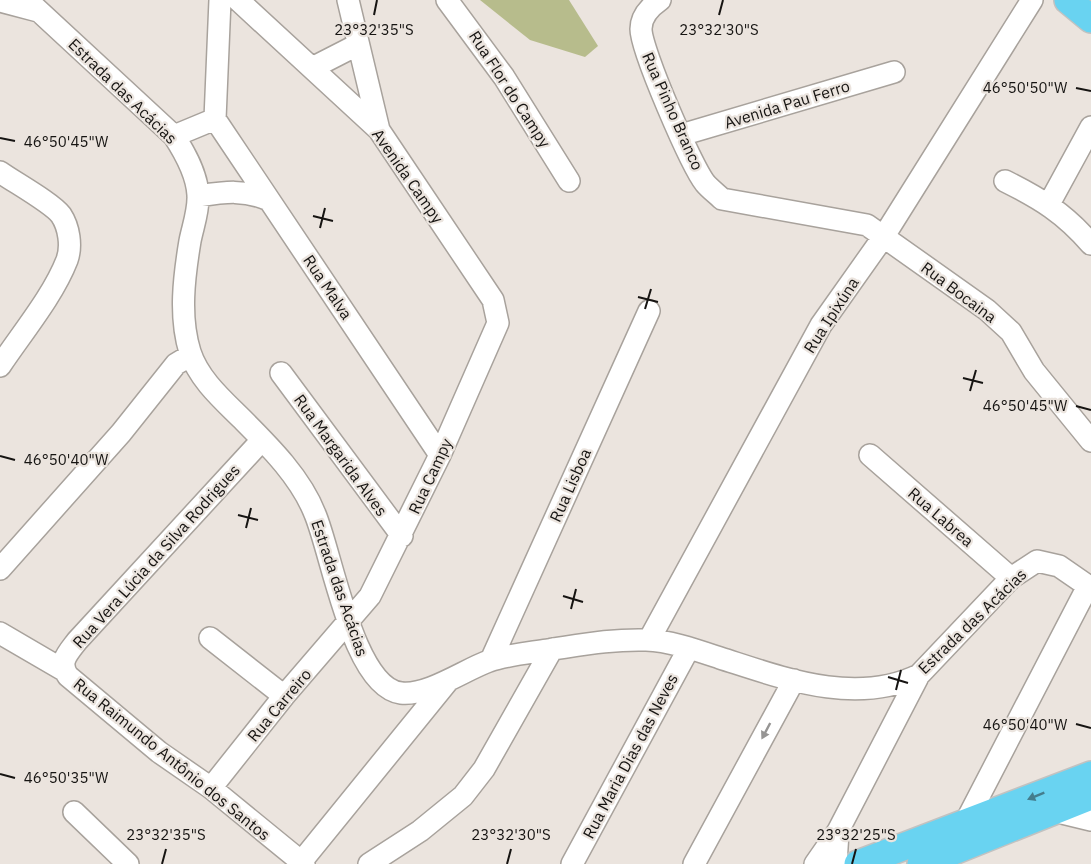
<svg xmlns="http://www.w3.org/2000/svg" width="1091" height="864" viewBox="0 0 1091 864" font-family="'IBM Plex Sans',sans-serif">
<style>
.forest{fill:#b7bc8c}
.lines{fill:none;stroke-linecap:round;stroke-linejoin:round}
.minor-casing{stroke:#a8a29c;stroke-width:24}
.major-casing{stroke:#c2c2c1;stroke-width:30}
.minor{stroke:#fff;stroke-width:21}
.major{stroke:#69d3f1;stroke-width:27}
.oneway{fill:#969594}
.oneway2{fill:#447d8d}
.ticks{fill:none;stroke:#161412;stroke-width:2}
.labels{text-anchor:middle;stroke-width:4.5;stroke-linejoin:round;paint-order:stroke}
.street-label{font-size:16px;fill:#161412;stroke:#ebe4de}
.ticks-label{font-size:15px;text-anchor:middle;fill:#161412;stroke:#ebe4de;stroke-width:4.5;stroke-linejoin:round;paint-order:stroke}
</style>
<rect width="100%" height="100%" fill="#ebe4de"/>
<path class="forest" d="M480 0H569L598 46 585 57 530 40Z"/>
<g class="lines">
<defs>
<path id="minor" d="M27 0 174 136C185 153 197 174 198 195 199 210 193 226 190 241 184 277 179 317 190 352 199 380 224 401 244 421 270 447 301 478 315 514 332 554 353 687 401 693 428 696 464 670 489 661 507 655 528 653 547 650 581 645 611 639 646 640 671 641 696 650 720 658 783 678 855 706 919 675L1011 578 1037 561 1059 566 1091 588
M348 0 379 130
M447 0 504 77 569 181
M660 0C650 7 641 16 641 29 641 50 691 165 705 183 710 189 717 194 722 199L867 225 987 310 1011 332 1034 371 1091 441
M0 1 38 11
M312 68 357 45
M215 119 440 455
M681 135 894 72
M174 136 215 119 220 0
M0 172C14 182 52 203 61 215 69 227 72 246 67 260 53 296 22 333 0 366
M1005 181C1041 199 1064 213 1091 244
M198 196C225 192 244 189 269 200
M1049 204 1091 127
M281 373 402 536
M262 440 77 641C68 653 58 662 68 676L159 752 211 788 304 864
M870 455 1011 578
M0 569 121 433 176 364 191 355
M0 633 65 671
M210 638 284 696
M649 640 821 325 884 236 1032 0
M491 660 649 311
M211 788 284 696 370 596 440 455 498 323 493 300 379 130 238 0
M74 812 128 864
M1058 812 1091 820
M964 825 1088 586
M301 862 448 681
M369 864 420 831 463 796 484 769 552 649
M572 864 689 648
M694 864 794 680
M815 864 838 831 919 675
M836 864 838 832"/>
<path id="major" d="M1068 0 1091 19
M858 864 1091 775
M921 864 1091 796"/>
</defs>
<use href="#minor" class="minor-casing"/>
<use href="#major" class="major-casing"/>
<use href="#minor" class="minor"/>
<use href="#major" class="major"/>
</g>
<defs><path id="oneway-solid" d="M-6-.8H1V-3.2L6.5 0L1 3.2V.8H-6Z" transform="scale(1.5)"/></defs>
<use class="oneway" href="#oneway-solid" transform="translate(766 731) rotate(118)"/>
<use class="oneway2" href="#oneway-solid" transform="translate(1036 796) rotate(158)"/>
<path class="ticks" d="M374 15 377 0M719 15 723 0M1076 88 1091 91M0 138 15 141M313 216 333 221M320 228 325 208M638 297 658 302M645 309 651 289M963 378 983 383M970 391 976 370M1076 406 1091 410M0 456 15 460M238 515 258 520M246 528 251 508M563 596 583 602M571 609 576 589M888 677 908 683M896 690 901 670M1076 724 1091 728M0 774 15 778M162 864 166 849M507 864 511 849M852 864 856 849"/>
<g class="labels">
<g class="street-label">
<text transform="translate(510 89) rotate(57)" y="6">Rua Flor do Campy</text>
<text transform="translate(123 91) rotate(44)" y="6">Estrada das Acácias</text>
<text transform="translate(787 104) rotate(-17)" y="6">Avenida Pau Ferro</text>
<text transform="translate(673 111) rotate(66)" y="6">Rua Pinho Branco</text>
<text transform="translate(408 176) rotate(55)" y="6">Avenida Campy</text>
<text transform="translate(328 287) rotate(56)" y="6">Rua Malva</text>
<text transform="translate(959 292) rotate(37)" y="6">Rua Bocaina</text>
<text transform="translate(831 315) rotate(-57)" y="6">Rua Ipixúna</text>
<text transform="translate(341 455) rotate(54)" y="6">Rua Margarida Alves</text>
<text transform="translate(430 476) rotate(-65)" y="6">Rua Campy</text>
<text transform="translate(570 485) rotate(-66)" y="6">Rua Lisboa</text>
<text transform="translate(941 517) rotate(41)" y="6">Rua Labrea</text>
<text transform="translate(156 556) rotate(-48)" y="6">Rua Vera Lúcia da Silva Rodrigues</text>
<text transform="translate(340 588) rotate(71)" y="6">Estrada das Acácias</text>
<text transform="translate(972 621) rotate(-44)" y="6">Estrada das Acácias</text>
<text transform="translate(279 705) rotate(-50)" y="6">Rua Carreiro</text>
<text transform="translate(630 756) rotate(-62)" y="6">Rua Maria Dias das Neves</text>
<text transform="translate(172 759) rotate(39)" y="6">Rua Raimundo Antônio dos Santos</text>
</g>
</g>
<g class="ticks-label">
<text x="374" y="35">23°32'35"S</text>
<text x="719" y="35">23°32'30"S</text>
<text x="1025" y="93">46°50'50"W</text>
<text x="66" y="147">46°50'45"W</text>
<text x="1025" y="411">46°50'45"W</text>
<text x="66" y="465">46°50'40"W</text>
<text x="1025" y="730">46°50'40"W</text>
<text x="66" y="783">46°50'35"W</text>
<text x="166" y="840">23°32'35"S</text>
<text x="511" y="840">23°32'30"S</text>
<text x="856" y="840">23°32'25"S</text>
</g>
</svg>
